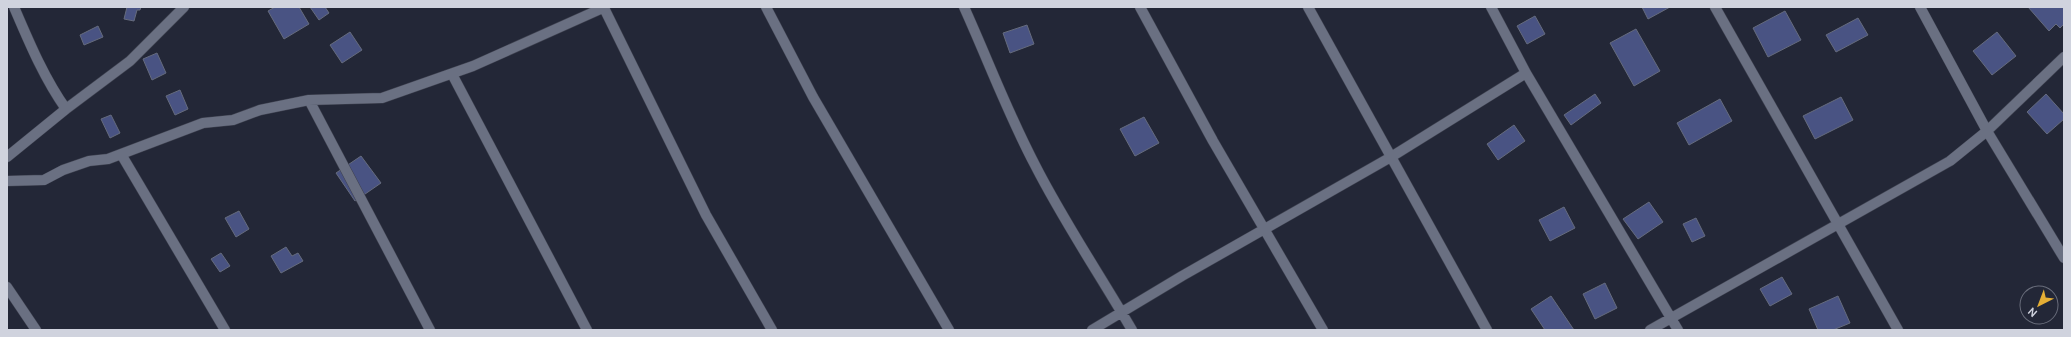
<svg xmlns="http://www.w3.org/2000/svg" width="2071" height="337" viewBox="0 0 2071 337" font-family="Cabin,sans-serif">
<style>
.building{fill:#495383;stroke:#656b7d}
.lines{fill:none;stroke-linecap:round;stroke-linejoin:round}
.minor-casing{stroke:#3f4250;stroke-width:11}
.minor{stroke:#6a7082;stroke-width:10}
</style>
<rect width="100%" height="100%" fill="#232737"/>
<path class="building" d="M127 7H141L140 10H137L134 21 124 19Z
M275 7H299L309 24 284 39 268 11Z
M310 7H325L329 13 319 20Z
M1642 7H1670L1648 19Z
M2028 7H2064V24L2060 28 2056 24 2049 31Z
M1785 11 1801 40 1768 57 1753 28Z
M1535 16 1545 34 1527 44 1517 26Z
M1858 18 1868 35 1836 52 1826 35Z
M1027 25 1034 44 1010 53 1003 33Z
M98 26 103 37 84 45 80 35Z
M1636 29 1660 71 1634 86 1610 43Z
M350 32 362 50 342 63 330 45Z
M1997 32 2016 56 1992 75 1973 51Z
M157 53 166 73 152 80 143 59Z
M180 90 188 109 175 115 166 96Z
M1595 94 1601 103 1571 125 1564 115Z
M2046 94 2064 114V119L2047 134 2027 112Z
M1841 97 1853 120 1815 139 1803 116Z
M1720 99 1732 121 1689 145 1677 123Z
M111 115 120 133 110 138 101 119Z
M1144 117 1159 143 1135 156 1120 129Z
M1514 125 1525 141 1498 160 1487 144Z
M361 156 381 183 355 201 336 173Z
M1649 202 1663 222 1638 239 1623 219Z
M1564 207 1575 228 1550 241 1539 220Z
M239 211 249 229 236 237 225 218Z
M1696 218 1705 236 1692 242 1683 224Z
M286 247 292 256 298 253 303 261 281 273 271 256Z
M221 253 230 266 220 272 211 259Z
M1782 277 1792 294 1770 306 1760 289Z
M1605 283 1617 308 1595 319 1583 294Z
M1551 296 1574 330H1545L1531 309Z
M1838 296 1850 323 1833 330H1818L1809 309Z"/>
<g class="lines">
<defs>
<path id="minor" d="M14 7C29 42 44 78 66 109
M766 7 813 97 949 330
M964 7C988 60 1008 114 1035 165 1064 222 1100 275 1132 330
M1140 7 1213 141 1323 330
M1308 7 1487 330
M1491 7 1526 73 1678 330
M1715 7 1898 330
M1920 7 1987 131 2064 258
M604 8 706 215 772 330
M452 74 587 330
M309 100 430 330
M121 154 225 330
M7 157 66 109 130 61 184 7
M7 181 44 180 63 170 89 161 108 159 203 123 233 120 260 110 309 100 382 98 473 66 605 7
M7 287 36 330
M1092 330 1182 276 1391 157 1526 73
M1650 330 1950 161 1987 131 2064 57"/>
</defs>
<use href="#minor" class="minor-casing"/>
<use href="#minor" class="minor"/>
</g>
<rect width="2071" height="337" fill="none" stroke="#d0d3de" stroke-width="16"/>
<g transform="translate(2039 305) rotate(222)"><circle r="19" fill="#232737" stroke="#686c7a"/>
<path d="M0-3L7 15L0 10L-7 15Z" fill="#e4ae35"/>
<text y="-6" font-size="11" font-weight="bold" text-anchor="middle" fill="#d0d3de">N</text>
</g>
</svg>
